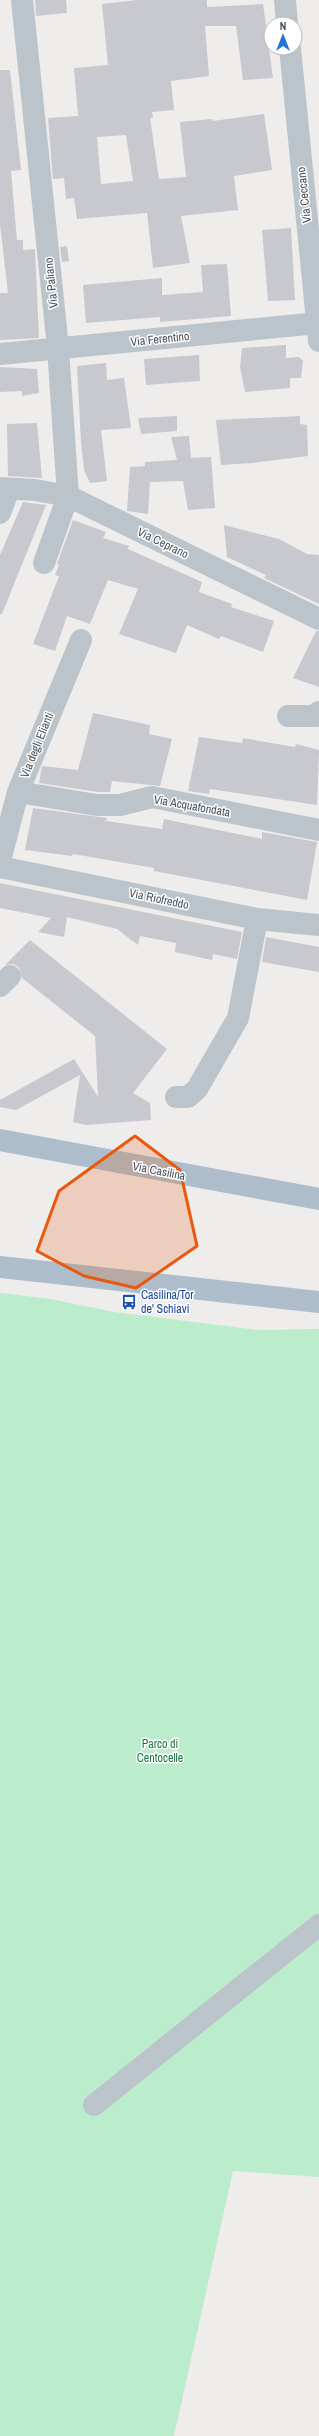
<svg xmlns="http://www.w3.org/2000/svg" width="319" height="2436" viewBox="0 0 319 2436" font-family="'Archivo Narrow',sans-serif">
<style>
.green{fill:#bbeccc}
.building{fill:#c7c9cf;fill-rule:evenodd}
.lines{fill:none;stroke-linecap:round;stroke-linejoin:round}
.minor{stroke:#bbc4cb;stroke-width:22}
.major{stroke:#adbdcb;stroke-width:22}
.marked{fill:#e8590c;fill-opacity:0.2;stroke:#e8590c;stroke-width:3;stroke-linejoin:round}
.labels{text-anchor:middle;stroke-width:3;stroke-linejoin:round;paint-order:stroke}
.street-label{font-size:12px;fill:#465059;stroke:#fff}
.transit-label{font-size:12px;fill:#164399;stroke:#fff;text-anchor:start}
.park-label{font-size:12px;fill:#1a7645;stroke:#fff}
</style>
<rect width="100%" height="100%" fill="#efecec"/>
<path class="green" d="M0 1293 51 1299 114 1312 258 1330 319 1329V2177L233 2171 174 2436H0Z"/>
<path class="building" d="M35 0H66L67 13 36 16Z
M137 0H207V7L263 4 273 78 243 80 236 26H205L209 76 171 81 174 110 152 112 153 118H150L159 179 186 177 180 122 212 119 213 121 264 114 272 170 234 176 238 210 181 216 190 263 153 268 147 213 77 219 74 198 66 199 64 178 53 179 48 118 78 116 74 68 108 65 102 4ZM126 135 133 181 101 184 97 137Z
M0 70H10L21 170 11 171 17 240H23V250L35 249 39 338 0 340V293H8L0 224Z
M291 228 295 300 268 301 262 230Z
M67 246 69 261 62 262 60 247Z
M227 264 231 316 160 322V317L86 323 83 285 162 278V295L203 292 201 265Z
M286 345V358L299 357 303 361 301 378H290V388L245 392 240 367 242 348Z
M199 355 200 381 146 385 144 359Z
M106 363 107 380 124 378 131 428 101 430 107 481 90 483 84 470 81 442 77 366Z
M0 367 37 369 39 393 22 396V391L0 392Z
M177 416V431L141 434 138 418Z
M300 416V424L307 425 308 456 253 463 221 465 216 420Z
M37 423 42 478 8 476 7 424Z
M189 436 191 458 211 457 215 508 188 510 183 481 150 482 148 514 127 511 130 467 145 466V462L177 460 171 437Z
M23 502 46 505 2 614H0V555Z
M73 520 106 532 103 538 129 546 128 549 202 582 199 592 232 604 231 607 274 621 263 652 221 636 219 639 187 625 176 653 119 634 138 589 108 580 90 624 67 616 55 651 33 644 59 576 55 575 59 565 57 564Z
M224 525 279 539 307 554 319 555V604L264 578 266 575 227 557Z
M316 631H319V687L293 678Z
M93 713 150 725 149 734 172 739 160 786 112 781 110 792H98L39 783 42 766 78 770Z
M199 737 242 743 243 738 295 747 296 744 319 750 317 805 210 789 209 794 188 791Z
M33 808 107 818 106 821 162 829 164 819 262 839V832L317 842 307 900 154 871V868L73 854 72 856 25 850Z
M0 883 242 932 237 959 213 954 212 960 175 952 176 943 140 936 138 945 117 929 67 917 64 937 38 932 51 918 0 908Z
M266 937 319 947V972L262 962Z
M30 940 167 1049 133 1093 150 1103 151 1120 86 1125 73 1122 80 1075 16 1110 0 1107V1100L74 1059 98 1097 95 1036 22 978 19 967 13 964 5 965Z"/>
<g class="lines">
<path class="minor" d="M22 0 58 348 68 496 44 563
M285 0 287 24
M290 48 319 341
M0 354 319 323
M0 488 35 490 68 496 319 619
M0 513 9 489
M288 716H317L319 712
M18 792 97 805H120L152 797 319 830
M2 853 18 792 81 640
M0 867 257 919 319 925
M0 986 10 976
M176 1097H188L197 1089 238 1018 257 919
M94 2105 319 1925"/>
<path class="major" d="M0 1140 319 1199
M0 1267 319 1302"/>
</g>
<path class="marked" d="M135 1136 180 1170 197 1246 136 1288 84 1276 37 1251 59 1191Z"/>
<defs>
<symbol id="bus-bare" viewBox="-9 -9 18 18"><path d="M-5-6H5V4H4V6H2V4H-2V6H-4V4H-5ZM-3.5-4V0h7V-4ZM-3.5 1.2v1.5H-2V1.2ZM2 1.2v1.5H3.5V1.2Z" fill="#1a4fb4" stroke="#fff" stroke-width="2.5" paint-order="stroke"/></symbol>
</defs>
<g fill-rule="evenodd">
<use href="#bus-bare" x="118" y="1291" width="22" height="22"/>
</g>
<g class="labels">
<g class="street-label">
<text transform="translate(304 195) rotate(-96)" y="4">Via Ceccano</text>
<text transform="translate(51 283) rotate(-96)" y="4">Via Paliano</text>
<text transform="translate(160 339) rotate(-6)" y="4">Via Ferentino</text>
<text transform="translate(163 543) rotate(26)" y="4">Via Ceprano</text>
<text transform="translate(37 745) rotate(-68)" y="4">Via degli Elianti</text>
<text transform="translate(192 806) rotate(10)" y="4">Via Acquafondata</text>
<text transform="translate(159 899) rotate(12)" y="4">Via Riofreddo</text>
<text transform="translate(159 1171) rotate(11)" y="4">Via Casilina</text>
</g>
<g class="transit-label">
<text x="141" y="1299">Casilina/Tor<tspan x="141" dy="14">de' Schiavi</tspan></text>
</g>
<g class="park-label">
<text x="160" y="1748">Parco di<tspan x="160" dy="14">Centocelle</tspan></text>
</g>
</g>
<g transform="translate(283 36)"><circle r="19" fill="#ffffff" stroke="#b5b9bd"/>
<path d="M0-3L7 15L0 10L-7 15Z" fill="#2076d5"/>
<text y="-6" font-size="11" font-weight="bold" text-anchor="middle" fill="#465059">N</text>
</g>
</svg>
